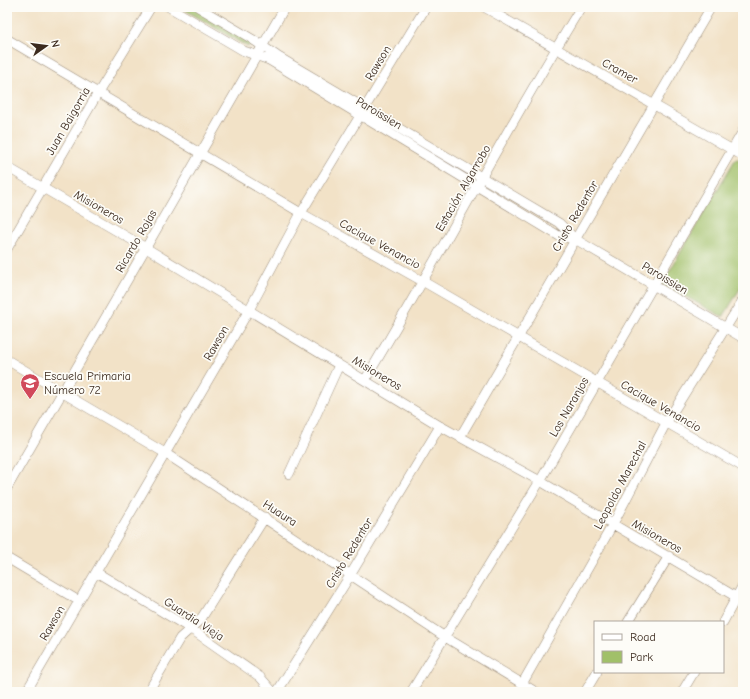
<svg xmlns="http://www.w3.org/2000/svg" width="750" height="699" viewBox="0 0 750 699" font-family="'Comic Neue',sans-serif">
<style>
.green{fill:#a1c069;stroke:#6e7544}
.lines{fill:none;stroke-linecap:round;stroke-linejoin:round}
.minor-casing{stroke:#968672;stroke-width:10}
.minor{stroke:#fff;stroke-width:9}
.labels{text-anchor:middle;stroke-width:3.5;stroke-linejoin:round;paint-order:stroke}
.street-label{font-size:12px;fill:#3b2a1e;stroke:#fdfcf7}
.poi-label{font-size:12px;fill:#3b2a1e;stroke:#fdfcf7;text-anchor:start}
</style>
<rect width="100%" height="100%" fill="#fdfcf7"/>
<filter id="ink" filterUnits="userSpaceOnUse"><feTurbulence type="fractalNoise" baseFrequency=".025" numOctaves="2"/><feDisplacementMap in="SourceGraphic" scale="8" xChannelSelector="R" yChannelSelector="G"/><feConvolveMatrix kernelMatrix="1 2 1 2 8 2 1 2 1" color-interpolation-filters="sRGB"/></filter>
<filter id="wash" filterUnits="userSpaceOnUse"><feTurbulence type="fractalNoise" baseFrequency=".012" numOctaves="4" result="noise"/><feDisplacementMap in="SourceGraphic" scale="16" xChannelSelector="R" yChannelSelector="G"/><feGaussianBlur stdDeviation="0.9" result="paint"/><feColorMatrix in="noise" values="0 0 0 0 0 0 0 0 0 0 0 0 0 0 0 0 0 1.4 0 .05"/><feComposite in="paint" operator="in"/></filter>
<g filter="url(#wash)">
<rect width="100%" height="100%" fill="#f2e2c7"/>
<path class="green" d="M180 7H195L252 40 248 47Z
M736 158 743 162V284L723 317 662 284Z"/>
</g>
<g filter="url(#ink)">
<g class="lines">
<defs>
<path id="minor" d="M169 7 244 51 269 60 559 236 575 239
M198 7 252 39 277 56 559 223 575 239 743 338
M484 7 743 156
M7 8 8 7
M7 39 301 213 424 282 743 467
M7 167 146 248 440 426 540 481 743 601
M7 249 98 93 151 7
M7 360 165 453 445 637 536 692
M365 380C439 257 506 129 581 7
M460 437 711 7
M289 474 339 365
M7 488 285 7
M7 558 79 601
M96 572 191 629 260 677 273 692
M628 622 669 556
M723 622 743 585
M522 684 613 524 666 423 743 300
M26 692 249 310 301 213 426 7
M148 692 180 638 201 619 265 517
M277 692 351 574 440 426
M411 692 540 481 743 131
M585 692 597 672
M682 692 694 672"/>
</defs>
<use href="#minor" class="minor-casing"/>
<use href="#minor" class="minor"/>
</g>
</g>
<defs>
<symbol id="school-pin" viewBox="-11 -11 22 30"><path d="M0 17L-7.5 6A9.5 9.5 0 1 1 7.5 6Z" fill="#d1495b" stroke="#fdfcf7"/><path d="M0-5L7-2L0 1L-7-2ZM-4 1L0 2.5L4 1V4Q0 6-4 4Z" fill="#fff"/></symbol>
</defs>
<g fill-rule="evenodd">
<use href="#school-pin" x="19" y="372" width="22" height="30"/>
</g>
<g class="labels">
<g class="street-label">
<text transform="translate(378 63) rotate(-59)" y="4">Rawson</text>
<text transform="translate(620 71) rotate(29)" y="4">Cramer</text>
<text transform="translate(379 113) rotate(31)" y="4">Paroissien</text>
<text transform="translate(68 121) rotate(-60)" y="4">Juan Baigorria</text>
<text transform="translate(463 188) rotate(-60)" y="4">Estación Algarrobo</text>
<text transform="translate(99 207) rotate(30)" y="4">Misioneros</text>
<text transform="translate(575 216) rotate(-60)" y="4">Cristo Redentor</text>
<text transform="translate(136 241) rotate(-60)" y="4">Ricardo Rojas</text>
<text transform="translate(380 244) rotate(29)" y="4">Cacique Venancio</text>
<text transform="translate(665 278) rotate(31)" y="4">Paroissien</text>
<text transform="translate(216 343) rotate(-60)" y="4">Rawson</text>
<text transform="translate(377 373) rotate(31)" y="4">Misioneros</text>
<text transform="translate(661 406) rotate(30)" y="4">Cacique Venancio</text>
<text transform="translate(569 407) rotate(-60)" y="4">Los Naranjos</text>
<text transform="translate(620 485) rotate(-62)" y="4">Leopoldo Marechal</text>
<text transform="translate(280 513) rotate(33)" y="4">Huaura</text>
<text transform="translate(657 536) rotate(30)" y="4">Misioneros</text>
<text transform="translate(349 553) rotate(-59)" y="4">Cristo Redentor</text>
<text transform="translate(194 619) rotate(33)" y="4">Guardia Vieja</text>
<text transform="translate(52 623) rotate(-60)" y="4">Rawson</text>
</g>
<g class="poi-label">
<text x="44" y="380">Escuela Primaria<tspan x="44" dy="14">Número 72</tspan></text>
</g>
</g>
<rect width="750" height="699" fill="none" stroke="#fdfcf7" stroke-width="24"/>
<rect x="594" y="621" width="130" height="52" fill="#fdfcf7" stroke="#afa8a0"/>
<rect x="602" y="634" width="20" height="6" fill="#ffffff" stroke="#afa8a0"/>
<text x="630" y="641" font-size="12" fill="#3b2a1e">Road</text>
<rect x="602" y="651" width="20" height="12" fill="#a1c069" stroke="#afa8a0"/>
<text x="630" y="661" font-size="12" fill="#3b2a1e">Park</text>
<g transform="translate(46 46) rotate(76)" stroke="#fdfcf7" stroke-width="3" paint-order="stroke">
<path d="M0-3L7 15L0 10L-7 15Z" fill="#3b2a1e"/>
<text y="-6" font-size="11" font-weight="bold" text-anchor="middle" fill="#3b2a1e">N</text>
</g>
</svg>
